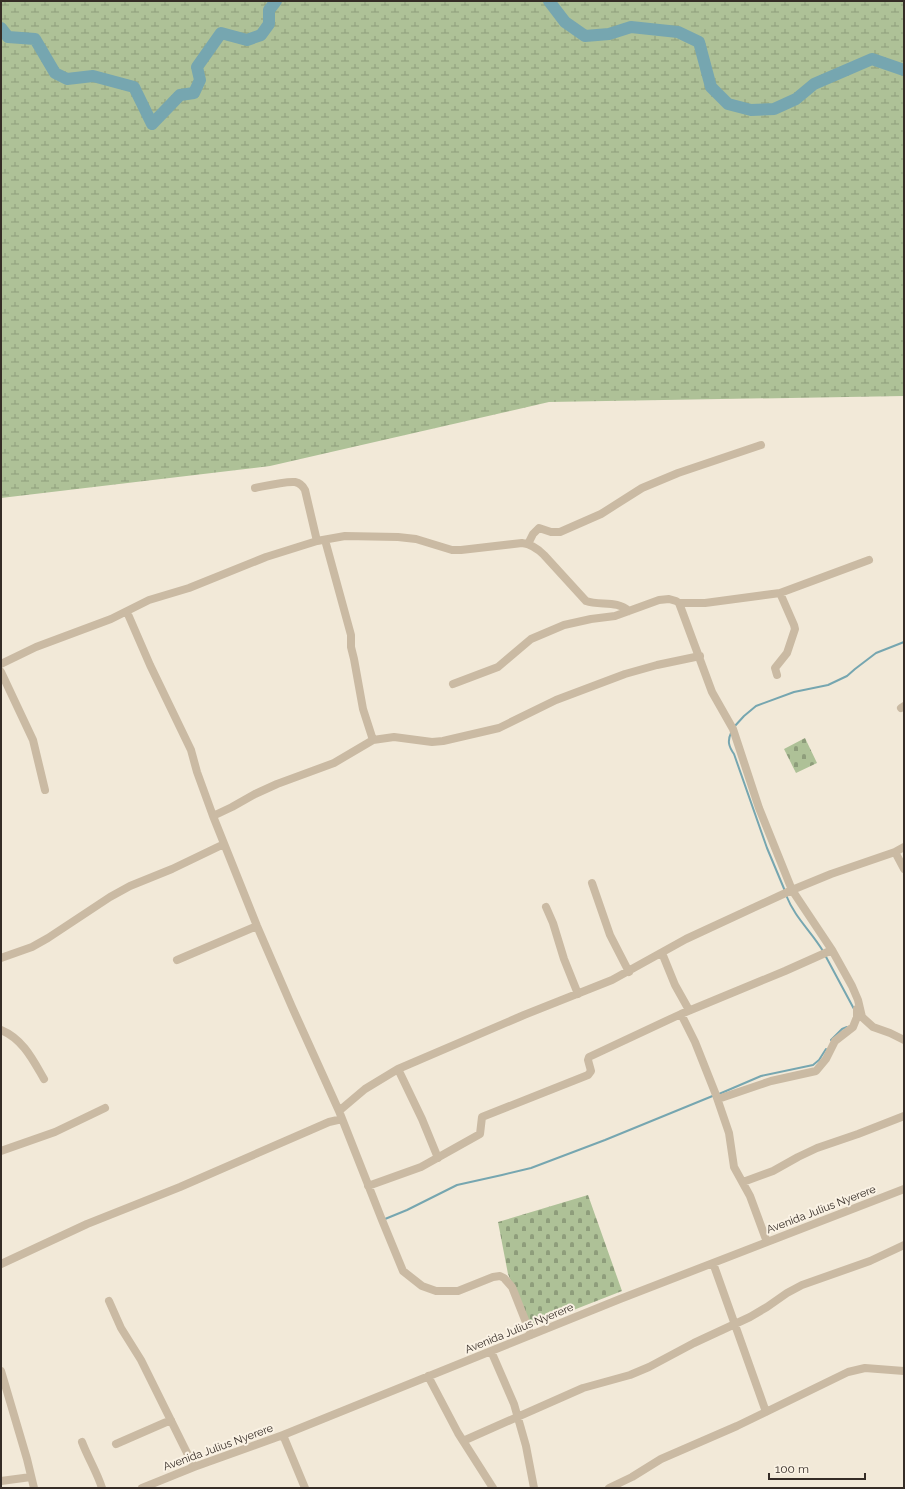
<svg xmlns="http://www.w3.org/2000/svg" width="905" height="1489" viewBox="0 0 905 1489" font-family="Raleway,sans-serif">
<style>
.wetland{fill:url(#wetland-marsh)}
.cemetery{fill:url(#cemetery-stones)}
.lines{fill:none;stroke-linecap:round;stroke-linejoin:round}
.stream{stroke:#76a6b0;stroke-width:2}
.river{stroke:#76a6b0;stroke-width:12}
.minor{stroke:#cabaa3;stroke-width:8}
.labels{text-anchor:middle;stroke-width:4;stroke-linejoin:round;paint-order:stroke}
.street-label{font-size:11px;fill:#352c26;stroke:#faf2e4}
</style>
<defs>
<pattern id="wetland-marsh" width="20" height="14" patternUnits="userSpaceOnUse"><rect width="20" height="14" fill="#aec197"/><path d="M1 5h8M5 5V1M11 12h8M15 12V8" fill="none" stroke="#8e9d7b"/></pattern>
<pattern id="cemetery-stones" width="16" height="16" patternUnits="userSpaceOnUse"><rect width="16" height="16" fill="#aec197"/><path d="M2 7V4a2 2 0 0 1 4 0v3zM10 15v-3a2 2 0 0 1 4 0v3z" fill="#8e9d7b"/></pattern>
</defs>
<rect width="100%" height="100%" fill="#f2e9d8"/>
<path class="wetland" d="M1 1H904V396L549 402 270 466 1 498Z"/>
<path class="cemetery" d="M805 738 817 763 796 773 784 749Z
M588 1195 622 1291 530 1327 508 1274 498 1222Z"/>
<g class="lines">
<path class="stream" d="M734 727 744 716 756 706 794 692 828 685 847 676 855 669 876 653 904 642
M731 733C727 741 729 747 734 754L767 848 785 891
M786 895C795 918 811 931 823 951
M825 955 854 1009
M831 1040 842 1029 847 1027
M719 1094 761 1076 813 1065 819 1060 826 1049
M385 1219 407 1210 457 1185 502 1175 531 1168 605 1140 715 1095"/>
<path class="river" d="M549 1 565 22 585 36 609 34 631 27 678 32 699 42 711 87 728 104 751 110 774 109 796 99 814 84 872 59 904 70
M1 28 8 37 35 39 55 73 67 79 93 76 134 87 152 124 180 95 194 93 200 80 197 67 221 33 247 40 261 35 269 24V10L276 1"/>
<path class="minor" d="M255 488C265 486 285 481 295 482 300 483 303 486 305 490L317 541
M325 540 351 635V647L354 659 363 709 373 740
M528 544 533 534 539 528 551 532H560L601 514 642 488 678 473 761 445
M679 603H705L780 593 869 560
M127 612 150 665 191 750 197 772 213 816 257 926 292 1007 339 1111
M1 664 36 647 111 619 149 600 189 588 266 557 317 541 345 536 398 537 416 539 452 550H461L522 543C531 544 537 548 544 555L586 601C600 606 617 600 629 611
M1 672 33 740 45 790
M777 675 775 668 787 653 795 629 794 625 780 593
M453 684 498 667 531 639 564 625 591 619 615 616 659 600 669 599 676 601 679 603 682 611 712 692 733 729 759 808 792 890 832 950 852 986 858 1000 862 1017 873 1027 890 1033 904 1040
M901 708 904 706
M213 816 232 807 255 794 277 784 334 763 373 740 394 737 432 742 443 741 499 728 556 700 625 674 657 665 700 656
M895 852 904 869
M592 883 610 935 629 972
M546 907 553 923 564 959 578 994
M662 953 675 985 689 1010
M1 958 32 947 48 938 110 897 130 886 172 869 224 844
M177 960 257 926
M681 1014 695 1042 716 1095 729 1133 734 1167 750 1196 767 1242
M1 1030C23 1039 33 1060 44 1079
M398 1069 422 1119 438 1158
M718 1099 771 1081 816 1071 826 1059 835 1041 853 1027 857 1017V1009
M1 1151 55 1132 105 1108
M743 1182 773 1171 798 1157 817 1148 858 1134 904 1116
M368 1186 421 1167 480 1134 482 1117 588 1075 591 1071 588 1060 589 1057 681 1014 785 971 832 950
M713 1263 766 1412
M1 1264 87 1224 180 1187 329 1122 342 1119
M109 1301 121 1328 141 1360 194 1467
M531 1335 512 1287 504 1278 500 1276 493 1277 458 1291H436L422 1286 403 1271 382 1220 339 1111 365 1089 398 1069 524 1015 612 980 686 939 792 890 831 874 895 852 904 847
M491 1351 514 1404 526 1446 534 1488
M1 1371 27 1459 34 1488
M428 1376 458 1433 493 1488
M283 1435 305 1488
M463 1441 583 1388 630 1375 649 1367 694 1343 750 1317 767 1307 787 1293 802 1285 870 1261 904 1245
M82 1442C88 1458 97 1472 102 1488
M116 1444 171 1420
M1 1481 31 1477
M142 1488 194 1467 283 1435 620 1299 904 1189
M609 1488 632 1477 661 1459 737 1426 848 1372 865 1368 904 1371"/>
</g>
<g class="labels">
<g class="street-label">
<text transform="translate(821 1209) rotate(-21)" y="4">Avenida Julius Nyerere</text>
<text transform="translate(519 1328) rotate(-22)" y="4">Avenida Julius Nyerere</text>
<text transform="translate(218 1447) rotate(-20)" y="4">Avenida Julius Nyerere</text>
</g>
</g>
<rect width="905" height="1489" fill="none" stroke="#352c26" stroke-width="4"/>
<path d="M769 1473v6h96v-6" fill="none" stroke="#352c26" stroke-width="2"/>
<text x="775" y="1473" font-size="12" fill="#352c26" stroke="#faf2e4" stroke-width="3" paint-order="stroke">100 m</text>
</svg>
